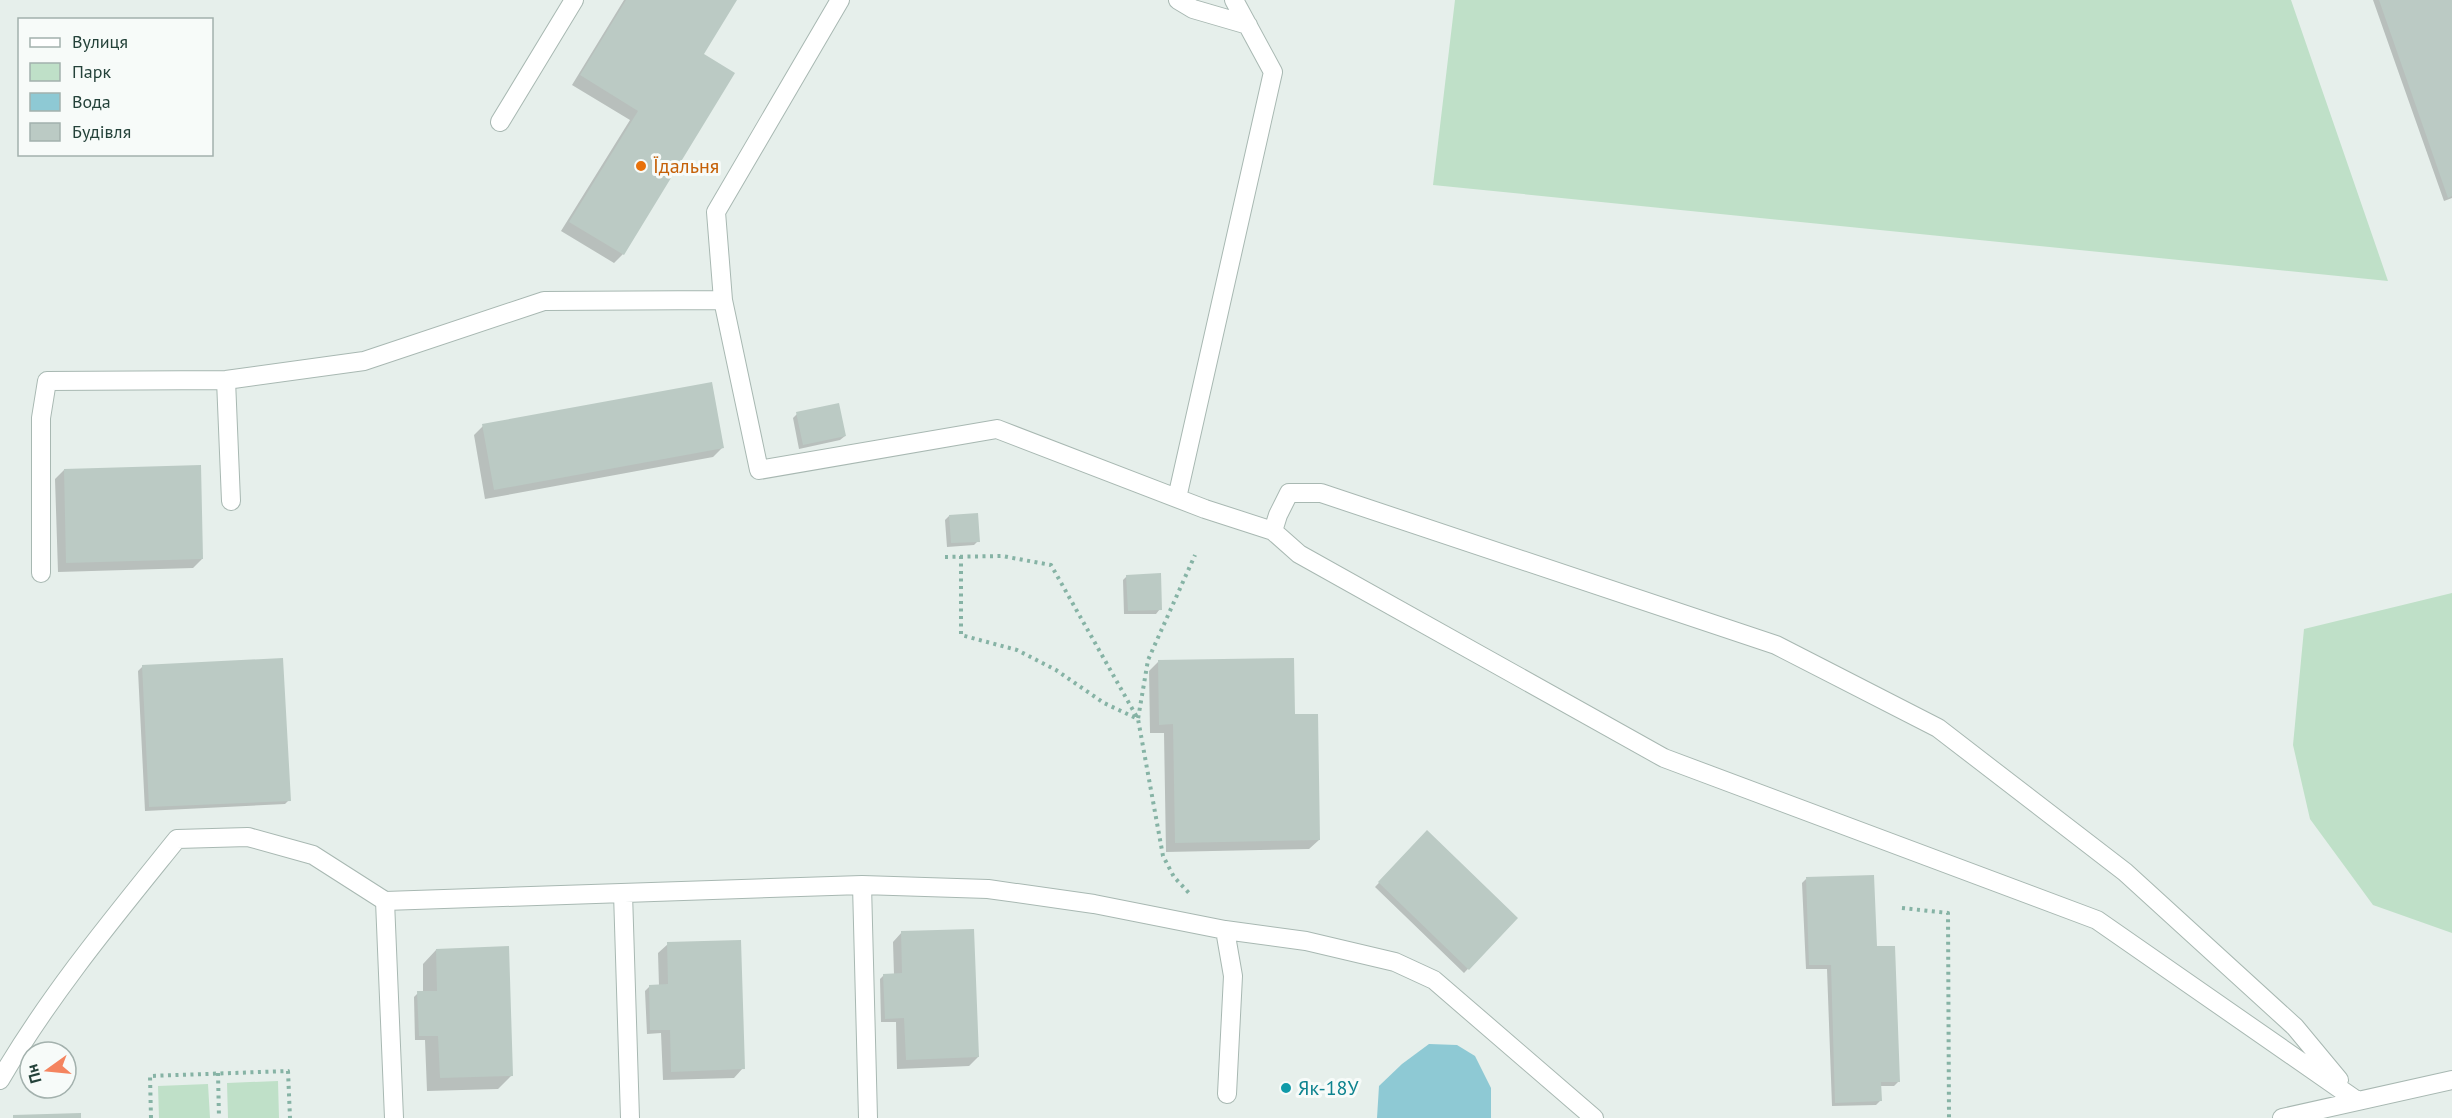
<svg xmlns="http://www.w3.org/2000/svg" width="2452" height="1118" viewBox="0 0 2452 1118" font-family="'PT Sans',sans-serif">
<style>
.green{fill:#bfe0c8}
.water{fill:#8ec9d4}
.shadow{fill:#0003}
.building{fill:#bbcac4}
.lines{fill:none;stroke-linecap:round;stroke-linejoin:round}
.minor-casing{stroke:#a8b8b2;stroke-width:20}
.path{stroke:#86b3a5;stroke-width:4;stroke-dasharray:3 4.5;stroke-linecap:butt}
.minor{stroke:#fff;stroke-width:18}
.food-dot{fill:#e8710a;stroke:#f7fbf9;stroke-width:2}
.culture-dot{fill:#0f9aa8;stroke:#f7fbf9;stroke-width:2}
.labels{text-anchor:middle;stroke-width:6;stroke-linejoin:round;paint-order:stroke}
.food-label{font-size:20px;fill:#c56008;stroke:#f7fbf9;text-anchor:start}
.culture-label{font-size:20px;fill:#0d838f;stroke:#f7fbf9;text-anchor:start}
</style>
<rect width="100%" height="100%" fill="#e6efeb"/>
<path class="green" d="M1455 0H2291L2388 281 1433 185Z
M2452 593V933L2373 905 2310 819 2293 745 2304 629Z
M278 1081 279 1118H228L227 1083Z
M208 1084 210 1118H159L158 1086Z"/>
<path class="water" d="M1429 1044 1457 1045 1475 1056 1491 1088V1118H1377L1379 1086 1402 1064Z"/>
<path class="shadow" d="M624 0H735L702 54 623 254 614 263 561 231 630 120 572 85Z
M2373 0H2452V198L2444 201Z
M797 414 845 436 840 440 799 449 793 418Z
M483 426 722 448 713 457 485 499 474 435Z
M64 470 202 559 193 568 58 572 55 479Z
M949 516 978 541 974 545 947 547 945 520Z
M1127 576 1160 609 1156 614H1124L1123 580Z
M1158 662 1294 716 1319 840 1309 849 1166 852 1164 733H1150L1149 671Z
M143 666 289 800 285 804 145 811 138 671Z
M1427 832 1516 918 1464 973 1375 887Z
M1806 879 1899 1081 1894 1086H1880V1101L1876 1105 1832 1106 1827 969H1806L1802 883Z
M902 932 978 1057 969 1066 897 1069 896 1022H881L880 979 884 975H894L893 942Z
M668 944 743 1068 734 1078 663 1080 661 1033 647 1034 645 991 649 987 659 986 658 953Z
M436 950 512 1075 498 1089 427 1091 425 1040H415L414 997 418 993H423V964Z"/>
<path class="building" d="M626 0H737L704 54 735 73 624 255 569 222 638 111 580 75Z
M2379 0H2452V196L2448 198Z
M712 382 724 448 494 490 482 424Z
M839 403 846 436 803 445 796 412Z
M201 465 203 559 66 563 64 469Z
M978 513 980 542 951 543 949 515Z
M1161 573 1162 610 1128 611 1126 575Z
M283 658 291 801 149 807 142 665Z
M1294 658 1295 714H1318L1320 840 1175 843 1173 724 1159 725 1158 660Z
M1427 830 1518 918 1469 970 1378 882Z
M1874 875 1877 946H1895L1900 1082H1881L1882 1101 1835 1103 1831 965H1809L1806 877Z
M974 929 979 1057 906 1060 904 1018 885 1019 883 974 902 973 901 931Z
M741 940 745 1069 671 1072 670 1030H650L649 985 668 984 667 942Z
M509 946 513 1076 440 1078 438 1036H419L417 991H437L436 949Z
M81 1113V1118H13V1115Z"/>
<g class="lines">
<defs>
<path id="minor" d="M1178 0 1193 9 1248 25
M500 122 574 0
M723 300 759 470 997 429 1205 509 1273 531 1299 554 1664 758 2097 920 2356 1100
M226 380 231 501
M1177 498 1273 72 1234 0
M1273 531 1278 515 1289 493H1321L1776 645 1938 728 2125 872 2295 1027 2339 1080
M41 573V418L47 381 226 380 364 361 544 301 723 300 716 212 840 0
M862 885 868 1118
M623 893 630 1118
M385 901 394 1118
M1225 930 1233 976 1227 1094
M0 1080C50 994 115 916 177 839L248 837 313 855 385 901 862 885 988 889 1094 904 1225 930 1306 941 1395 962 1434 980 1594 1118
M2282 1118 2452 1080"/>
</defs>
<use href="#minor" class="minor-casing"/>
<path class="path" d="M961 556V635L1017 650 1056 670 1104 703 1138 719 1148 660 1195 555
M945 557 1002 556 1051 565 1138 719 1163 856 1174 877 1189 893
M1902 908 1948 913 1949 1118
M218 1073 219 1118
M151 1118 150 1076 288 1071 290 1118"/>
<use href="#minor" class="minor"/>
</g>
<circle class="food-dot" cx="641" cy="166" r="6"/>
<circle class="culture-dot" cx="1286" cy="1088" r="6"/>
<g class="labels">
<g class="food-label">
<text x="653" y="173">Їдальня</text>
</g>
<g class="culture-label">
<text x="1298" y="1095">Як-18У</text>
</g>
</g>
<rect x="18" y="18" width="195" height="138" fill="#f7fbf9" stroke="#a3b1ad" stroke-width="1.5"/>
<rect x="30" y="38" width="30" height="9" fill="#ffffff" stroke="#a3b1ad" stroke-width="1.5"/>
<text x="72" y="48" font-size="18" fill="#24423a">Вулиця</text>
<rect x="30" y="63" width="30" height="18" fill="#bfe0c8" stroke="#a3b1ad" stroke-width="1.5"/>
<text x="72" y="78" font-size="18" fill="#24423a">Парк</text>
<rect x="30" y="93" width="30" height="18" fill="#8ec9d4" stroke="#a3b1ad" stroke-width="1.5"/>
<text x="72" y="108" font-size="18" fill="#24423a">Вода</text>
<rect x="30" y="123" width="30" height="18" fill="#bbcac4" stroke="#a3b1ad" stroke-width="1.5"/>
<text x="72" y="138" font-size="18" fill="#24423a">Будівля</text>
<g transform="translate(48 1070) rotate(255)"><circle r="28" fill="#f7fbf9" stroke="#a3b1ad" stroke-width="1.5"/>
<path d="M0-4.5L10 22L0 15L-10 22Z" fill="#f4845f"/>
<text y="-9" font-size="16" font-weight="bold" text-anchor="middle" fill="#24423a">Пн</text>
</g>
</svg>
